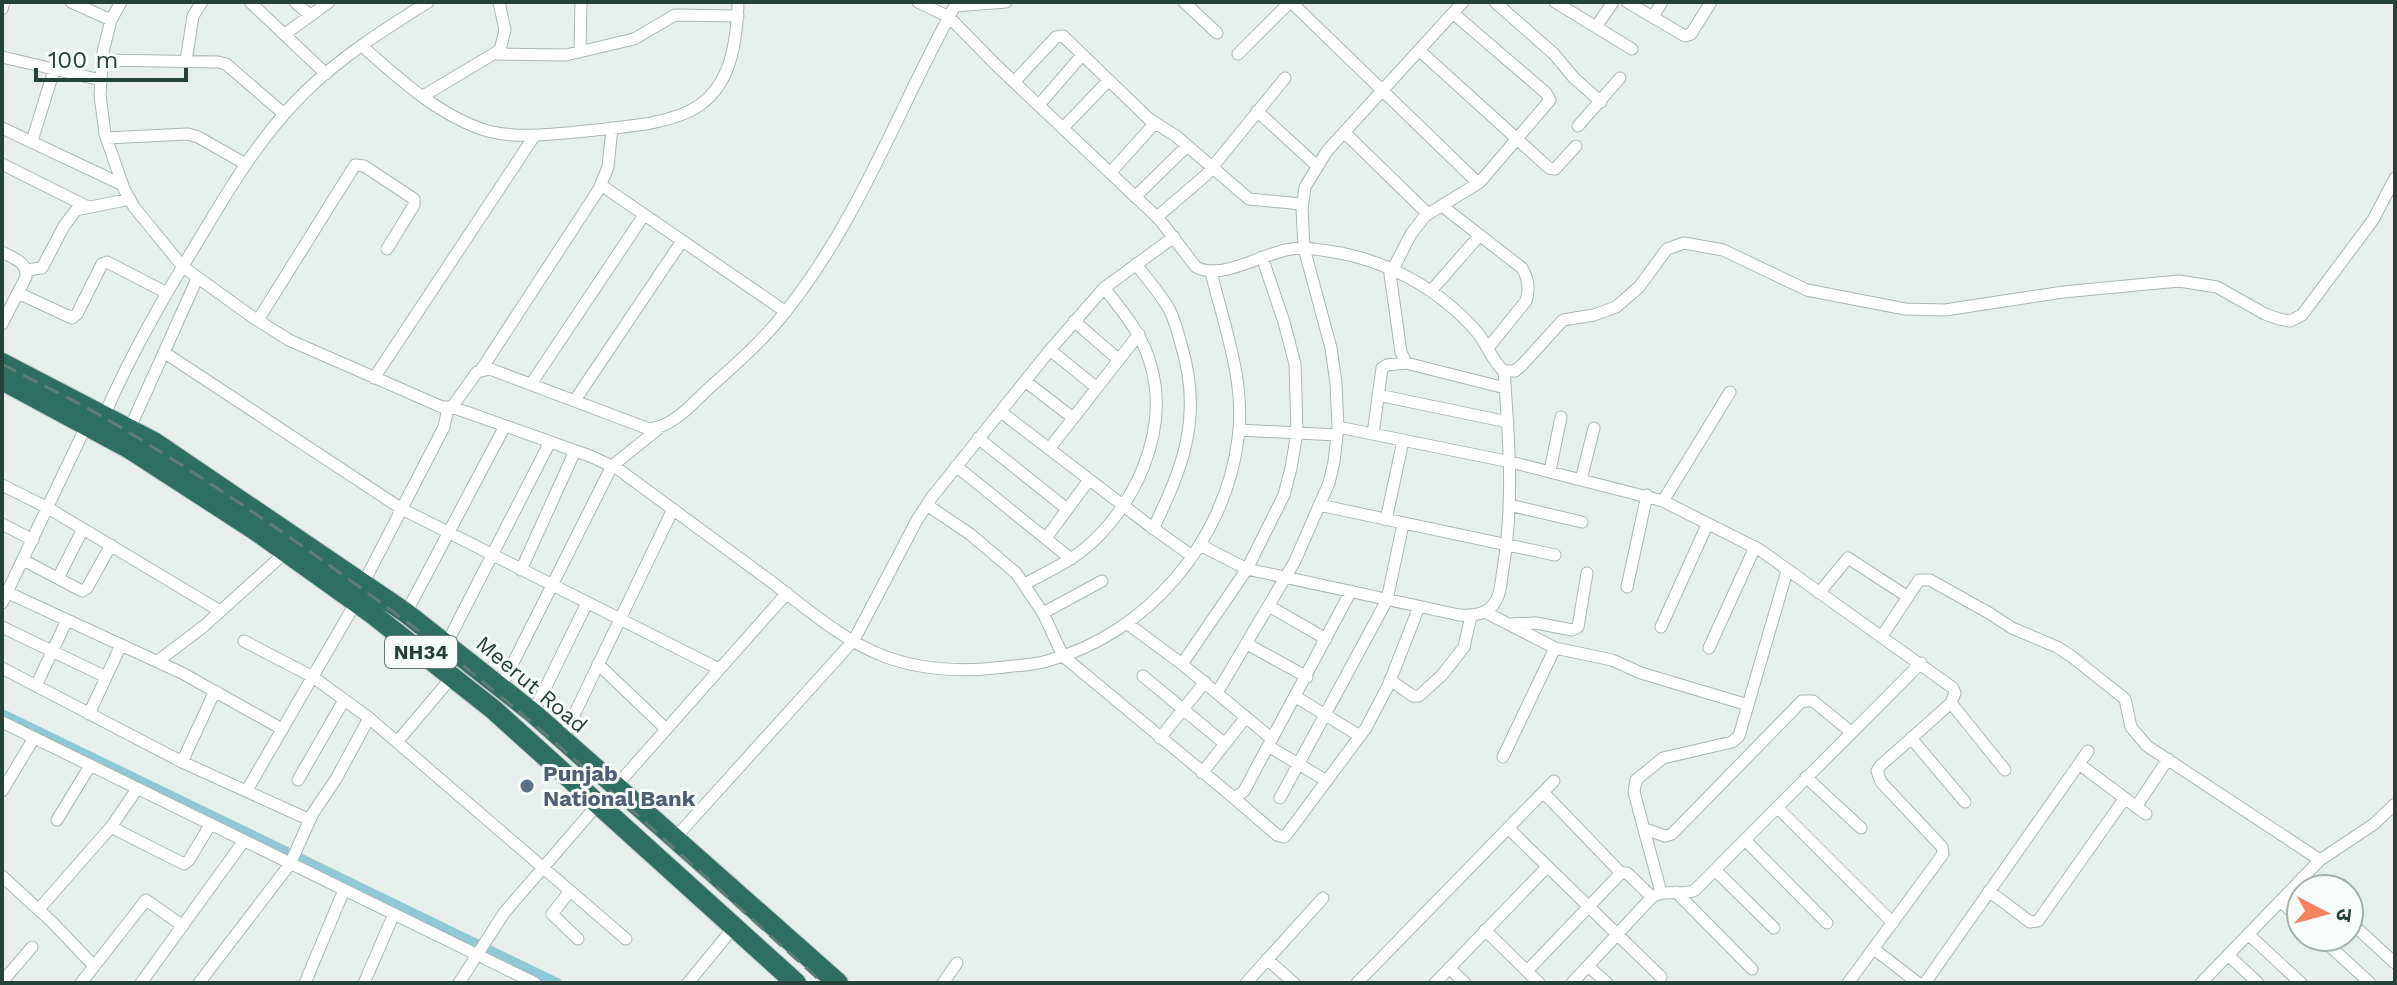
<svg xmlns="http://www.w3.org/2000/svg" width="2397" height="985" viewBox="0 0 2397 985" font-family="'Work Sans','Noto Sans Devanagari',sans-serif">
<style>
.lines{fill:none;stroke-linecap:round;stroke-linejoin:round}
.canal{stroke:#8ec9d4;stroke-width:10}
.street-casing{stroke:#a8b8b2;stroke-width:13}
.highway-casing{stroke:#c2cac8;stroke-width:22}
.street{stroke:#fff;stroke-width:11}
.highway{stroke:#2f6f62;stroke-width:20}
.rail{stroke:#5f7d75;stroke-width:3;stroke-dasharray:16 8;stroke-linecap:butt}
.service-dot{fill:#5c6f8a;stroke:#f7fbf9;stroke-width:3}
.labels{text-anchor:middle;stroke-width:6;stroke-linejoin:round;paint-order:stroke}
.shield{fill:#f7fbf9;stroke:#637a73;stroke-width:2}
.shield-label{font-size:20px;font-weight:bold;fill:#24423a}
.street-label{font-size:22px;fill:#24423a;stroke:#f7fbf9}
.service-label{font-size:22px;font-weight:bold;fill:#4e5e75;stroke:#f7fbf9;text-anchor:start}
</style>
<rect width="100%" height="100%" fill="#e6efeb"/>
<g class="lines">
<path class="canal" d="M2 714 557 983"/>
<defs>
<path id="street" d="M71 2 111 20
M121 2 111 20 103 52 100 95 105 134 124 189 134 207 183 267 251 316 289 340 442 407H452L477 372 490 369 649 429C673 427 692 404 708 389 735 365 764 340 786 311 860 219 900 104 957 2
M250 2 326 74
M295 2 310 15
M918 2 949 17 996 65 1159 219 1196 267C1222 281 1263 253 1291 249 1303 247 1315 249 1328 251 1385 259 1438 288 1476 331 1487 343 1492 362 1504 371H1515L1522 365 1563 320 1594 315 1616 307 1639 287 1667 249 1684 243 1723 250 1807 290 1905 309 1945 310 2063 292 2179 281 2217 287 2265 314 2279 319 2290 321 2302 315 2373 220 2395 178
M1184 2 1217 33
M1291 2 1478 183
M1495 2 1554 54 1574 78 1601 102
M1555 2 1632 49
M1627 2 1685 36 1691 34 1711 2
M955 6 1006 2
M2 9 4 2
M1653 17 1662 2
M1596 27 1613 2
M285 34 329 2
M362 46C398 78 440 117 488 131 519 139 554 134 586 131 685 121 735 118 738 2
M1420 51 1549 168 1555 169 1576 146
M580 52 581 2
M496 54 566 55 634 39 675 15 738 16
M1238 54 1290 2
M2 57 101 80
M102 60 218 62 226 64 284 114
M186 61 193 16 202 2
M1014 82 1056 37 1063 36 1149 119 1176 136 1249 199 1302 204
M423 96 500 50 505 30 499 2
M1039 105 1082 55
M1257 111 1316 165
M1578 126 1620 78
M2 128 123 185
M1063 128 1109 80
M1344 132 1428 214
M106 138 188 134 198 137 244 163
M32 141 54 70
M2 164 88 207
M1110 173 1155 123
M601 185 786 312
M1135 197 1186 147
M1442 206 1522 268C1528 278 1530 289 1526 301L1488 348
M1157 217 1206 175 1285 78
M2 252C14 259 27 261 26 277L2 324
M1136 264C1147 279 1160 293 1169 309 1175 320 1178 333 1181 344 1203 416 1184 465 1153 529
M1389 267 1401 352 1406 363 1505 388
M1393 269 1411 234 1425 216 1480 182 1550 100 1546 93 1454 14
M26 270 42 268 64 226 76 210 130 199
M1431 291 1479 236
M18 293 72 318 77 314 102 264 107 262 167 293
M258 320 355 165 364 166 414 199V205L387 249
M1074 321 1119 360
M1050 350 1097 388
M165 353 402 509 719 669
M481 370 599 189 608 167 612 128
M374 378 535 135
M1025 381 1073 418
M531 384 644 215
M1378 395 1508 422
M575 400 682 241
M452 407 590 456 618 469C669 506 719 543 769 580 806 608 843 641 886 657 925 671 965 672 1005 667 1019 665 1034 665 1047 661 1148 634 1225 541 1238 439 1246 382 1224 326 1211 272
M1001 412 1150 526 1192 556
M104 416C126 365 154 314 183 266 221 204 253 143 305 92 342 56 385 29 428 2
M1338 427 1511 462 1663 501 1760 550 1953 688 1955 693 1951 703 1880 766 1877 771 1881 782 1942 847 1943 854 1848 983
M129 430 197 279
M1239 430 1337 435
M1373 434 1382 368 1387 365 1406 363
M978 438 1067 509
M1049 449 1139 334
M956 466 1071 559
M1550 471 1561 417
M1581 480 1594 428
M2 485 48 508 220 611
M1663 501 1730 392
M927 505 970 534 1016 573 1043 613 1063 656 1234 798 1244 791 1351 591
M1319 505 1555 555
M1509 505 1582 522
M1386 520 1403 441
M2 524 33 540
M1046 538 1089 480
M1200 545 1247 569 1459 615C1471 616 1485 615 1493 605 1501 596 1501 581 1503 569 1514 503 1509 438 1504 371
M23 560 82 591 87 588 111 545
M521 570 575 451
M58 578 83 529
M364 582 444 427 448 408
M1025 584C1044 573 1066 564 1083 550 1134 509 1170 432 1151 366 1143 335 1124 313 1104 288
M1627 587 1647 495
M2 590 182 673 282 729
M1819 593 1848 558 1908 597
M2 603 88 422
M1269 606 1326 639
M1485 612 1555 648 1612 660 1641 673 1748 705
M406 613 505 426
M1043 613 1102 581
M1128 624 1182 664 1272 739
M1509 624 1536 623 1572 630 1578 627 1587 573
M2 627 106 677
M1661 627 1707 525
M1882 636 1919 580H1930L1989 613 2012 628 2057 647 2071 656 2125 699 2131 727 2147 746 2320 860
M244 641 313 677 369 718 626 939
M1247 644 1307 677
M446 645 550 442
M1709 648 1755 547
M158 661 204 626 286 552
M598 664 666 729
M1182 664 1247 569 1284 495 1291 468 1297 432 1295 364 1284 322 1262 257
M2 668 182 762 310 820
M1143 676 1225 744
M1390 680 1413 696H1419L1442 675 1464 647 1471 616
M36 686 67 620
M499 691 612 466 658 429
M1217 693 1295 561 1329 483 1334 462 1338 427 1336 383 1331 348 1304 248 1302 209 1305 187 1327 151 1463 2
M1296 697 1360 736
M1951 703 2005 770
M533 713 587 603
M89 714 121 645
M2 722 535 983
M1160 738 1205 682
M1911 738 1965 802
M562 740 673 509
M397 742 452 677
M1268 746 1327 781
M1503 757 1555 648
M182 762 215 691
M2079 764 2146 814
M1202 773 1246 717
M1806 777 1861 828
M298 780 344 700
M616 786 787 593
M247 790 356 602
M2 791 34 738
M1543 792 1621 873
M1234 798 1277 835 1284 837 1287 834 1366 728 1388 686 1419 607
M1280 798 1387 600 1403 524
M1777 807 1893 923
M2136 807 2168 759
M57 820 90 766
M111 827 184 864 189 860 210 825
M1508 828 1661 977
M1646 837 1634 792 1636 780 1663 758 1732 742 1739 736 1787 571
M675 838 854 640 917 520 932 497 1050 350 1104 288 1174 237
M1745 840 1827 923
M1715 870 1774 928
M2 876 52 922 94 966
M2302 878 2314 889
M570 891 552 914 578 939
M1989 891 2030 922 2038 921 2125 798
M1661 892 1646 837 1648 830 1665 836 1672 834 1802 701H1813L1851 732
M1676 892 1752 969
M2280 901 2301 920
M39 909 111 827 137 789
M2349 921 2395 963
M1485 930 1539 983
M2248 934 2301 983
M2320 937 2370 983
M1874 949 1918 983
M2228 955 2258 983
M1267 959 1294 983
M1588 966 1607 983
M1449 968 1465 983
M1527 971 1621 873H1627L1652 897
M2 982 32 947
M81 983 146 900 183 926
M141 983 243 842
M199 983 290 864 313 813 336 779 369 718
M305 983 344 890
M364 983 394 914
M459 983 504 913 598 804
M688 983 734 927
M943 983 957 963
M1246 983 1323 898
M1357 983 1554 781
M1435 983 1547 867
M1572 983 1652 897C1666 888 1681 897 1695 890L1921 663
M1925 983 2088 751
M2201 983 2320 860 2374 824 2395 804"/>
<path id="highway" d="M2 363 154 442 406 613 533 713 838 983
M2 380 130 449 255 530 370 612 494 710 796 983"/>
</defs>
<use href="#street" class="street-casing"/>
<use href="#highway" class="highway-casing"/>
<use href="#street" class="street"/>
<use href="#highway" class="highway"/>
<path class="rail" d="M2 364C39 384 79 402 115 424 217 485 316 554 411 625 555 734 688 863 823 983"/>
</g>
<circle class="service-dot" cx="527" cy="786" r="8"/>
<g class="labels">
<rect class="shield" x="385" y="636" width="72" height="32" rx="6"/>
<g class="shield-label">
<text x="421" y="659">NH34</text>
</g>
<g class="street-label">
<text transform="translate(532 684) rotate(40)" y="8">Meerut Road</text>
</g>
<g class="service-label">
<text x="543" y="781">Punjab<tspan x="543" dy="25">National Bank</tspan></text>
</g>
</g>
<rect width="2397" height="985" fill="none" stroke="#24423a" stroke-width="8"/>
<g transform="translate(2325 913) rotate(96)"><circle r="38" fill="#f7fbf9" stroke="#a3b1ad" stroke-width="2"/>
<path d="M0-6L14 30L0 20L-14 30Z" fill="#f4845f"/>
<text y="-12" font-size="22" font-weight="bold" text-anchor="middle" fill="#24423a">उ</text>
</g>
<path d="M36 68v12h150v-12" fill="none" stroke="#24423a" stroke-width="4"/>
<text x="48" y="68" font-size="24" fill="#24423a" stroke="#f7fbf9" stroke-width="6" paint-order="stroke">100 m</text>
</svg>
